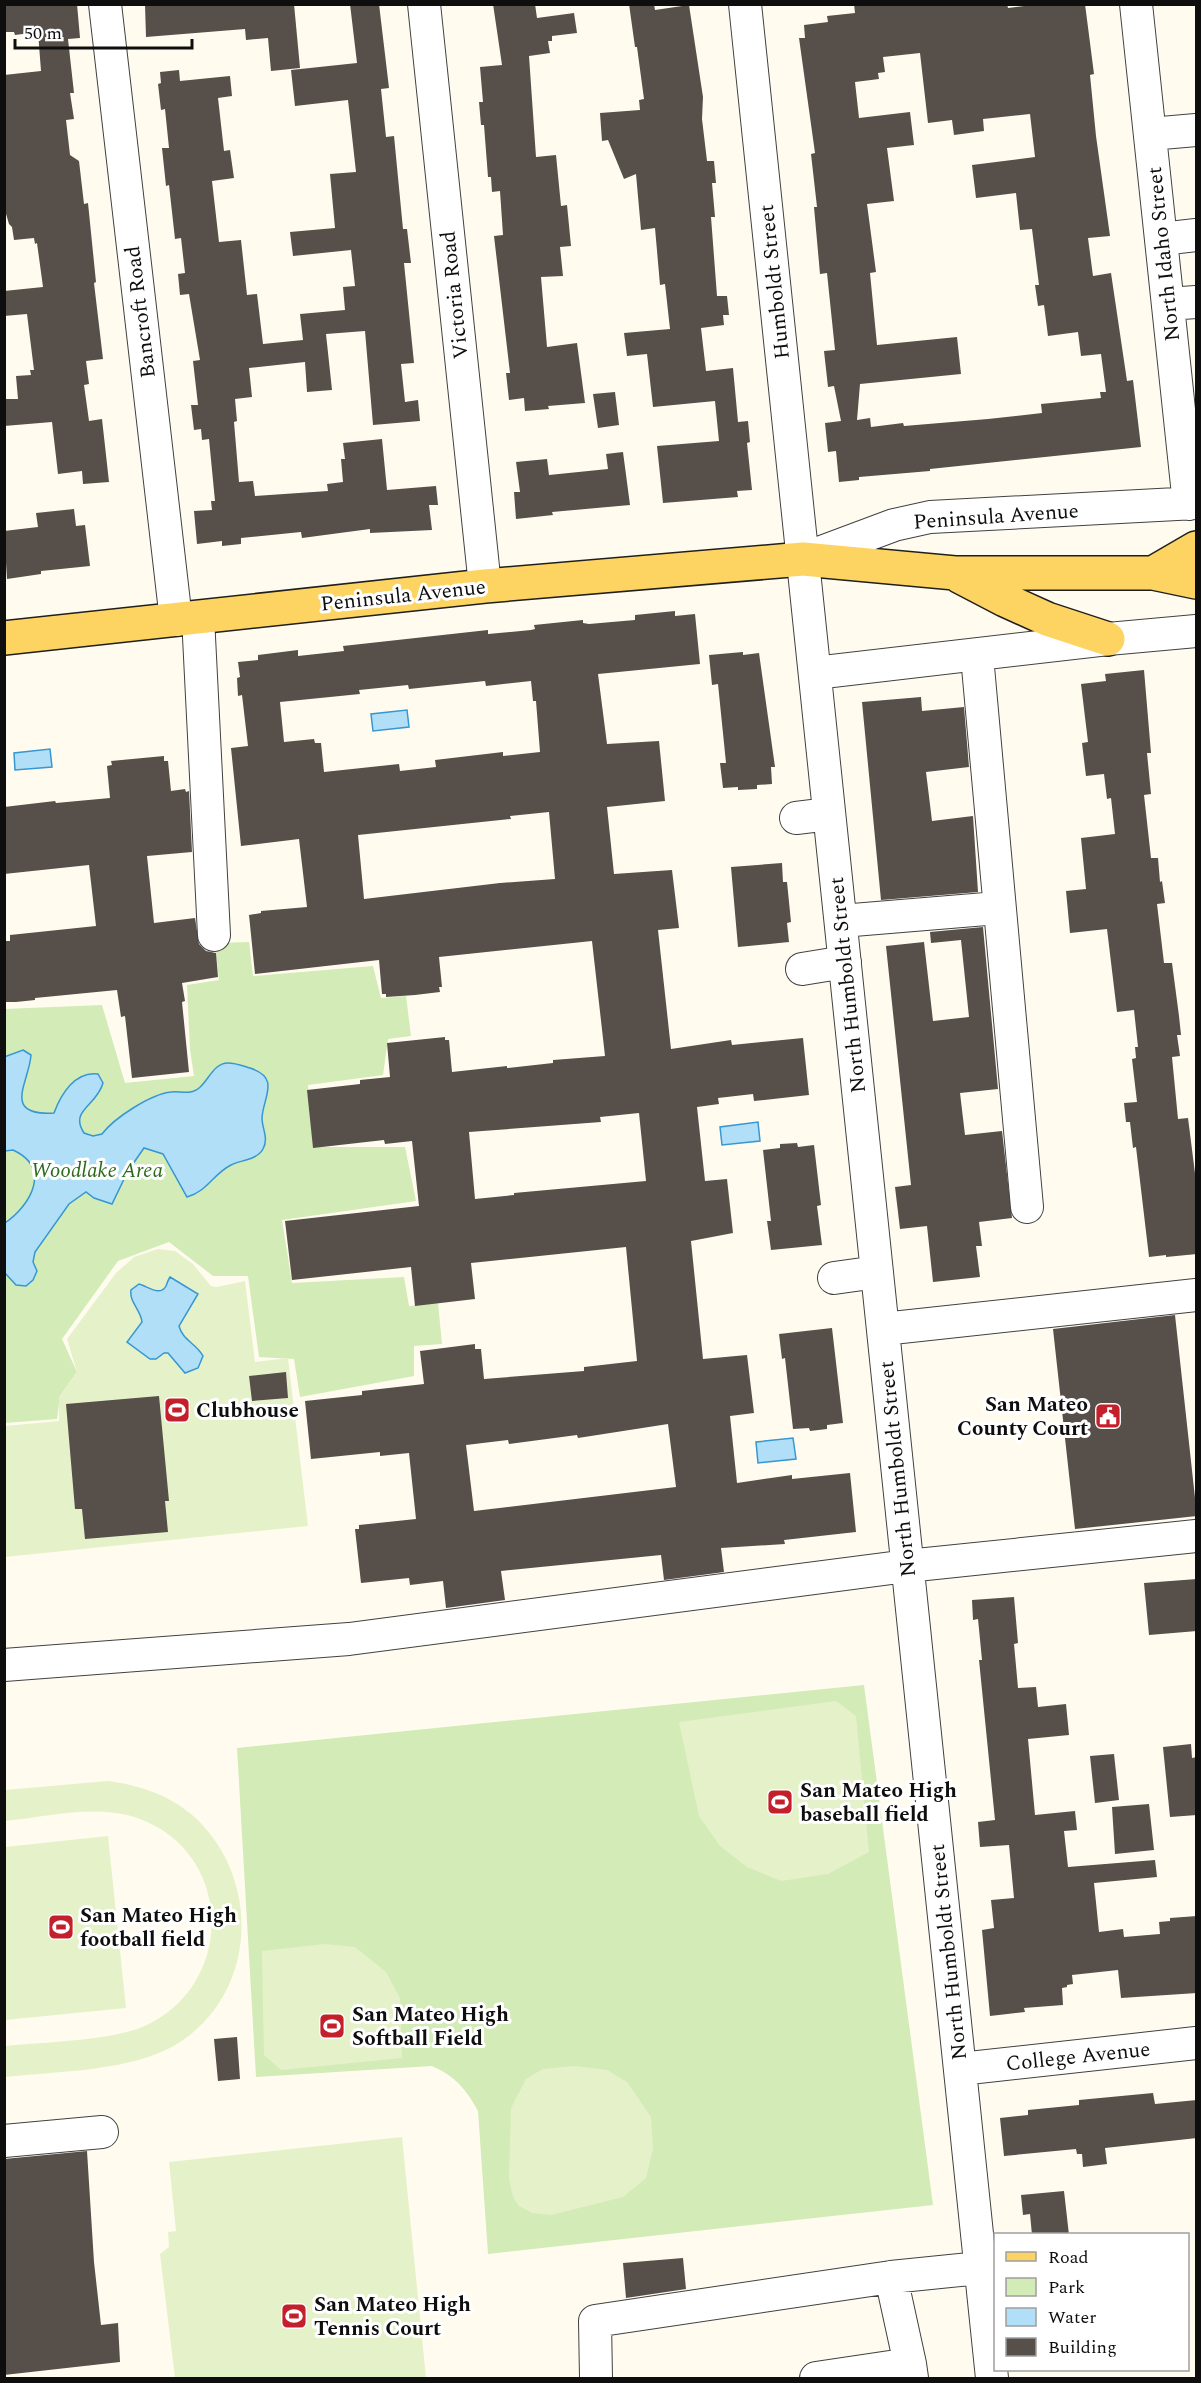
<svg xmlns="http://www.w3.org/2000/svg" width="1201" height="2383" viewBox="0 0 1201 2383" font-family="Spectral,serif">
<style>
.green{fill:#d3ebb7}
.pitch{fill:#e5f2c9}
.water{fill:#b2dff8;stroke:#3697d2;stroke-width:1.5}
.building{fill:#574f4a;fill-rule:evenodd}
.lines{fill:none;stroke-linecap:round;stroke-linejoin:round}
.minor-casing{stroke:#414141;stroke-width:34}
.major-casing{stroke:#1f1f1f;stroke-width:36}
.minor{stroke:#fff;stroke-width:32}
.major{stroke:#fdd461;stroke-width:33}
.labels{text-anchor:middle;stroke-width:6;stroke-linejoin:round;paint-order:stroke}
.street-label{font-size:21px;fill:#0e0e0e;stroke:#fff}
.park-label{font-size:21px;font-style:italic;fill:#2d691b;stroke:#fff}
.poi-label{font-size:21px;font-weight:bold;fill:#0e0e0e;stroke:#fff;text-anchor:start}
</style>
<rect width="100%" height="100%" fill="#fffcef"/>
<path class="green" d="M249 942 253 976 373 966 381 998 406 996 411 1036 388 1039 383 1075 308 1085 313 1147H405L416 1201 282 1220 292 1283 404 1277 409 1306 438 1303 442 1344 414 1346V1376L300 1397 294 1359 259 1357 248 1276H213L169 1242 118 1261 62 1339 77 1372 60 1396 57 1419 5 1423 4 1009 102 1005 125 1083 194 1076 190 1050 187 985 219 980 215 943Z
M864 1685 933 2205 488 2254 478 2111C467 2090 454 2075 432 2066L256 2077 237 1748Z"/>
<path class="pitch" d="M158 1249 175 1251 193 1264 211 1286 217 1287 245 1281 255 1362 288 1358 308 1526 5 1557V1426L59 1421V1398L77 1372 67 1339 116 1273 134 1257Z
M836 1701 856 1716 869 1852 828 1874 781 1881 747 1867 720 1846 699 1816 679 1722Z
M108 1781C138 1785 167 1794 191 1814 262 1875 259 1993 177 2044 130 2072 58 2071 5 2077V2046C43 2042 116 2041 149 2024 235 1981 233 1854 140 1819 98 1803 48 1817 5 1821V1790Z
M108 1836 126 2008 5 2020V1847Z
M325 1944 355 1947 386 1972 400 1998 402 2058 281 2070 264 2055 262 1951Z
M575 2066 607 2070 627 2082 651 2117 653 2149 646 2178 623 2197 551 2215 532 2213 519 2206 513 2197 509 2179 511 2108 526 2079 543 2069Z
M402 2137 426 2378H175L160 2254 169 2247 168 2232 176 2231 169 2162Z"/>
<path class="water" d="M407 710 409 727 373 731 371 714Z
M50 749 52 767 15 770 14 753Z
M23 1050 31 1055C29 1083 1 1116 54 1113 61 1094 75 1071 98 1074L103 1083C97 1106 69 1110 84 1133L93 1136 102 1134C114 1118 151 1094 171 1092 177 1091 184 1093 190 1092 207 1090 210 1063 228 1063 236 1063 243 1066 250 1068 281 1078 263 1097 262 1118 262 1129 269 1138 263 1149 257 1160 241 1160 231 1165 213 1174 208 1191 187 1197L163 1154 144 1148 128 1171 112 1204 94 1198 86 1192 69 1204 35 1252 33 1262 37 1271 33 1280 26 1286 16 1285 5 1273V1223C31 1205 52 1168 13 1150L5 1151 4 1057Z
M758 1122 760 1141 722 1145 720 1127Z
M170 1277 198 1294 179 1326C183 1341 196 1343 203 1356L198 1368 185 1373 168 1353H164L156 1359H150L127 1342 142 1322C141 1310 129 1302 131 1290L139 1284C147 1286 160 1297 166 1286 167 1283 168 1280 170 1277Z
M793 1438 796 1459 758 1463 756 1442Z"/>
<path class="building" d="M4 4H77L80 38 68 39 74 93H70L74 119 66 120 70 155 79 161 84 204 88 203 96 282 94 283 103 359 86 361 89 384 84 385 89 421 102 419 109 482 83 484 82 471 58 474 52 422 4 426V399H18L16 376 31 375 30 370H34L27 314 4 316V291L43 287 37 243 35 244 34 238 14 240 12 227 9 224 4 207V75L41 71 38 32 15 35 14 32H4Z
M294 4 300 68 271 71 268 38 246 40 245 29 146 37 145 5Z
M350 4H379L389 88 381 89 386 137 394 136 403 229H407L411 263H404L414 363 401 364 405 402 418 400 420 421 373 425 365 331 326 334 332 390 307 392 305 362 249 368 252 397 235 399 237 421 234 422 239 482 253 481 255 496 328 491 327 484 343 482 341 459H345L343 443 382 439 387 490 436 486 438 505H429L432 530 370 533V529L302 538 301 532 241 538V544L222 546V541L197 544 194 511 212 510 211 501H215L209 439 202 440 201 429 194 430 191 405H198L193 361 200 360 189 294 180 295 178 274 185 273 181 238 175 239 169 185 166 186 162 148H169L165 109 161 110 158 84 161 83 160 72 179 70 180 81 230 76 232 96 218 98 224 151 230 150 234 178 212 181 219 242 241 240 247 295 257 294 263 344 303 340 300 314 345 310 343 287 355 286 351 250 293 256 290 232 335 228 330 174 356 172 348 100 295 106 291 70 357 63Z
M493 4H535L537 18 574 13 577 33 552 36V41H548L550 53 529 56 536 157 556 155 561 206 567 205 571 246 560 247 563 276 541 277 547 347 577 343 585 403 548 406 549 409 525 411 524 398 509 400 506 373H510L494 236 503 235 500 191 492 192 491 177H488L484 125H481L479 102H483L480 67 502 65Z
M629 4H654L655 10 689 5 703 97 702 119 707 161H714L716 183H712L715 217H711L717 296H727L729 315H723L724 325 701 328 706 371 733 368 738 422 748 421 750 442 747 443 752 490 737 491 738 497 663 503 657 446 719 441 715 401 653 407 647 354 627 356 624 333 670 329 665 284 660 285 655 228 641 230 636 174 624 179 608 140 602 141 600 113 640 110 639 100 644 99 637 47H635Z
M854 4H1007L1008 8 1040 4H1085L1094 74 1090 75 1096 136 1110 236 1088 238 1093 276 1111 273 1127 381 1133 380 1141 447 930 469V471L859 477V480L839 482 836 451 828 452 825 423 841 421 834 386 828 387 824 351 835 350 827 273 820 274 814 207H817L811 154 815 153 799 38H805L804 25 828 22 827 16 855 13ZM920 53 928 123 952 120 954 135 984 131 983 119 1030 114 1035 157 972 165 976 198 1016 193 1020 230 1032 229 1039 285H1035L1038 306 1044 305 1048 336 1078 332 1081 356 1101 354 1106 392H1100L1101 398 1041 404 1042 413 988 419 904 426 903 423 871 427 870 418 857 420 860 384 961 374 957 337 877 345 870 273 876 272 867 204 894 201 887 148 914 145 910 112 859 118 855 82 879 79 878 73 885 72 883 57Z
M615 392 619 425 598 428 593 394Z
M623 452 630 505 552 512 553 515 516 519 514 492H520L516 462 547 459 549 475 608 469 606 454Z
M74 509 76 526 85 525 90 566 41 571V574L7 579 4 531 38 527 36 513Z
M675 611V616L695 614 700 664 598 674 607 744 659 741 665 801 607 807 614 874 672 870 679 928 658 930 671 1049 731 1040 732 1045 803 1038 809 1095 754 1101 753 1094 718 1098 719 1104 697 1107 705 1181 727 1179 733 1233 691 1241 703 1359 747 1355 754 1413 730 1416 737 1483 792 1475V1479L850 1473 856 1532 784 1540 785 1544 721 1548 724 1572 664 1580 661 1555 501 1571 505 1600 446 1608 443 1581 410 1585 409 1578 361 1583 355 1529H359V1525L416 1519 409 1453 380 1456V1452L311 1459 305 1401 362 1395V1391L424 1384 420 1351 475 1344V1349H481L484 1379 584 1371V1367L637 1361 626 1247 471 1263 475 1299 415 1306 411 1267 292 1280 285 1221 419 1206 412 1141 385 1144 384 1140 313 1148 307 1090 360 1084V1080L390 1077 387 1043 445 1037V1040H449L452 1072 507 1066V1068L553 1063V1060L605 1056 592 941 439 957 442 987H439L440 992 415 995 386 997V994H382L379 960 255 974 249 915 261 913V911L307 907 299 839 241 846 231 748 248 746 242 695 238 696 237 678 240 677 238 662 258 660V655L298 650V656L344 651 343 646 488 630V634L531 630 535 629 534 625 583 620V623L589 624 635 620V615ZM485 681 486 686 531 681 533 701H536L540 752 503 756V752L435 760 436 767 400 771 399 764 324 772 321 743H315L314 739 284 742 280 702 360 694 359 690 408 685 409 689ZM549 812 555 879 500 883 364 899 358 835 511 819 510 816ZM639 1113 646 1181 514 1193V1195L475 1199 469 1132 601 1122 600 1117ZM668 1424 676 1487 474 1511 466 1445 508 1440 509 1444 577 1435 578 1438Z
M743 652V655L759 653 775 767H771L772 784 757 785V789L738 790V787L723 788 720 763H726L718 684 712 685 709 655Z
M1144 670 1151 753H1147L1151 794 1144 795 1151 858H1158L1160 882 1162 881 1165 903 1157 904 1164 963H1172L1179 1016 1181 1035H1177L1180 1056 1172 1057 1178 1119 1188 1118 1197 1189V1254L1166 1257V1255L1149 1257 1136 1147 1133 1148 1130 1122H1126L1124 1103 1137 1102 1132 1059 1136 1058 1135 1047H1138L1134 1010 1117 1012 1107 929 1070 933 1066 891 1086 889 1081 838 1115 834 1111 798 1107 799 1104 774 1086 776 1082 743 1088 742 1081 684 1106 681 1105 674Z
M921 697 922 711 964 707 969 767 926 772 932 821 973 816 978 892 881 900 862 702Z
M164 756V761H168L171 791 185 789 186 792 189 791 192 852 147 856 154 923 195 918 199 944 206 951 216 953 218 977 182 983 185 1001 182 1002 189 1072 132 1078 125 1016 121 1017 117 990 35 998V1000L16 1002H4V941H10V935L96 926 89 865 4 874V807L55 801 56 803 110 798 107 766 112 765 111 761Z
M782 863 783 882H787L791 922 787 923 789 942 738 947 731 867Z
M983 927 998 1089 960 1093 965 1135 1002 1131 1012 1218 979 1222 982 1246H976L980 1277 933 1282 927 1226 900 1229 895 1187 911 1185 886 946 924 942 933 1021 969 1017 961 940 931 943 930 932Z
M797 1143 798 1147 814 1145 821 1205 817 1206 822 1245 771 1250 767 1221H771L763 1150 780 1148V1144Z
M1175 1315 1197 1516 1075 1529 1053 1329Z
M832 1328 843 1423 827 1425V1429L810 1431 809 1428 793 1429 785 1358 782 1359 779 1334Z
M286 1372 288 1398 252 1401 249 1376Z
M159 1396 169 1501H165L168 1532 85 1539 82 1509H75L66 1404Z
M1197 1579V1631L1149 1635 1144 1583Z
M1014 1597 1018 1643 1014 1644 1018 1688 1036 1687 1038 1707 1066 1704 1069 1735 1028 1739 1035 1815 1075 1811 1077 1830 1064 1831 1068 1867 1155 1860 1157 1877 1094 1883 1099 1932 1123 1929 1124 1937 1160 1934 1159 1922 1170 1921V1918L1197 1916V1993L1121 1998 1118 1970 1072 1975 1073 1984 1067 1985V1987L1062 1988 1063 2005 1024 2008 1025 2012 990 2016 982 1930 994 1928 991 1900 1014 1898 1009 1845 980 1847 978 1822 995 1820 979 1660H982L978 1619 973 1620 972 1600Z
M1191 1744 1192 1758 1197 1757V1815L1170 1817 1163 1747Z
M1114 1754 1119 1800 1095 1803 1090 1756Z
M1149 1804 1154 1850 1115 1854 1112 1807Z
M237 2037 240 2079 218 2081 214 2039Z
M1153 2093 1155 2104 1197 2100V2138L1105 2148 1107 2164 1083 2167 1082 2154H1077L1076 2149 1004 2156 1000 2118 1028 2115V2110L1079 2105V2100Z
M87 2151 94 2262 101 2325 118 2323 120 2362 4 2375V2159Z
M1064 2191 1069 2235H1032L1030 2214 1023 2215 1021 2195Z
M683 2258 686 2289 626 2298 623 2263Z"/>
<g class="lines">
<defs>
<path id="minor" d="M105 4 176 620
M424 4 485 586
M745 4 992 2378
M1136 4 1189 504
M1150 134 1196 130
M1161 239 1196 235
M1168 304 1196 302
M803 559 894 525 930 517 1196 503
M198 617 214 935
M977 656 1027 1207
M815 673 1108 639 1196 631
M796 818 829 814
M841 921 998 908
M802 969 845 962
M834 1278 877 1272
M883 1329 1196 1295
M4 1665 349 1639 907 1566 1196 1536
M960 2069 1196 2043
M4 2141 102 2132
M910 2364 891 2277 980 2268
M596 2378 595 2321 891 2277
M816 2378 910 2364 912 2378"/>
<path id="major" d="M1153 573 1196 548
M959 576 1005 600 1047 619 1108 639
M4 638 485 586 803 559 955 573H1153L1196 582"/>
</defs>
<use href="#minor" class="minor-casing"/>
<use href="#major" class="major-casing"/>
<use href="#minor" class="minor"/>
<use href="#major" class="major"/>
</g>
<defs>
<symbol id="stadium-square" viewBox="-11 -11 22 22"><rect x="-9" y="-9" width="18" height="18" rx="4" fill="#c4202c" stroke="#fff"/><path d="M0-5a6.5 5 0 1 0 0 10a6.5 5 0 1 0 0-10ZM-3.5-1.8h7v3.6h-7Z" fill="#fff"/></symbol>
<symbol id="civic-square" viewBox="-11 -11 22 22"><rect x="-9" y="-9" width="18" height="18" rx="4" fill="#c4202c" stroke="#fff"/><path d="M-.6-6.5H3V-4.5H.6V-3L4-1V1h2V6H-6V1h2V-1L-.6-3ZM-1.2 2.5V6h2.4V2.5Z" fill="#fff"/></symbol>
</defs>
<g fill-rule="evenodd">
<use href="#stadium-square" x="162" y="1395" width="30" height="30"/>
<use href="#civic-square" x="1093" y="1401" width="30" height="30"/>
<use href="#stadium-square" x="765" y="1787" width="30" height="30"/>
<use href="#stadium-square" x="46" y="1912" width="30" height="30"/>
<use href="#stadium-square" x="317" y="2011" width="30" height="30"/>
<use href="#stadium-square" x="279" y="2301" width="30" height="30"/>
</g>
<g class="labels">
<g class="street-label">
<text transform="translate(1163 254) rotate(-96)" y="7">North Idaho Street</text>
<text transform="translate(774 282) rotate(-96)" y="7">Humboldt Street</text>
<text transform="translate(454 295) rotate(-96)" y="7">Victoria Road</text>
<text transform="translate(140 312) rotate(-97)" y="7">Bancroft Road</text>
<text transform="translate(996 516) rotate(-4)" y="7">Peninsula Avenue</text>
<text transform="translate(403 595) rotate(-6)" y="7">Peninsula Avenue</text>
<text transform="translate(847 985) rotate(-96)" y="7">North Humboldt Street</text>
<text transform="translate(897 1469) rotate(-96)" y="7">North Humboldt Street</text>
<text transform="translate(948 1952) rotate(-96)" y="7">North Humboldt Street</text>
<text transform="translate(1078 2056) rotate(-6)" y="7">College Avenue</text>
</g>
<g class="park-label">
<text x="97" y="1177">Woodlake Area</text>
</g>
<g class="poi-label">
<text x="1088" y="1411" text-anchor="end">San Mateo<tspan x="1088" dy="24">County Court</tspan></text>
<text x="196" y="1417">Clubhouse</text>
<text x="800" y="1797">San Mateo High<tspan x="800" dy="24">baseball field</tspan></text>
<text x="80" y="1922">San Mateo High<tspan x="80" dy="24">football field</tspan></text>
<text x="352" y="2021">San Mateo High<tspan x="352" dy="24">Softball Field</tspan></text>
<text x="314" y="2311">San Mateo High<tspan x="314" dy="24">Tennis Court</tspan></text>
</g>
</g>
<rect width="1201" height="2383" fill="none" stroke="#0e0e0e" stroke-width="12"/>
<rect x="994" y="2233" width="195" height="138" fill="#ffffff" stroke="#9f9f9f" stroke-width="1.5"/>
<rect x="1006" y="2252" width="30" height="9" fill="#fdd461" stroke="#9f9f9f" stroke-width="1.5"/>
<text x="1048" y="2263" font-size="18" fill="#0e0e0e">Road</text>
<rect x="1006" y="2278" width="30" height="18" fill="#d3ebb7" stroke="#9f9f9f" stroke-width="1.5"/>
<text x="1048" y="2293" font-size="18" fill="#0e0e0e">Park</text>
<rect x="1006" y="2308" width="30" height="18" fill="#b2dff8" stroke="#9f9f9f" stroke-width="1.5"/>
<text x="1048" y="2323" font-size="18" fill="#0e0e0e">Water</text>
<rect x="1006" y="2338" width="30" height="18" fill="#574f4a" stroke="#9f9f9f" stroke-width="1.5"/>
<text x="1048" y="2353" font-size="18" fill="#0e0e0e">Building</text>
<path d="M15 39v9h177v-9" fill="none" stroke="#0e0e0e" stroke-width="3"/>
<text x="24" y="39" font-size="18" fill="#0e0e0e" stroke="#ffffff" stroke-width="4.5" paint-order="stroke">50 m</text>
</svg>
